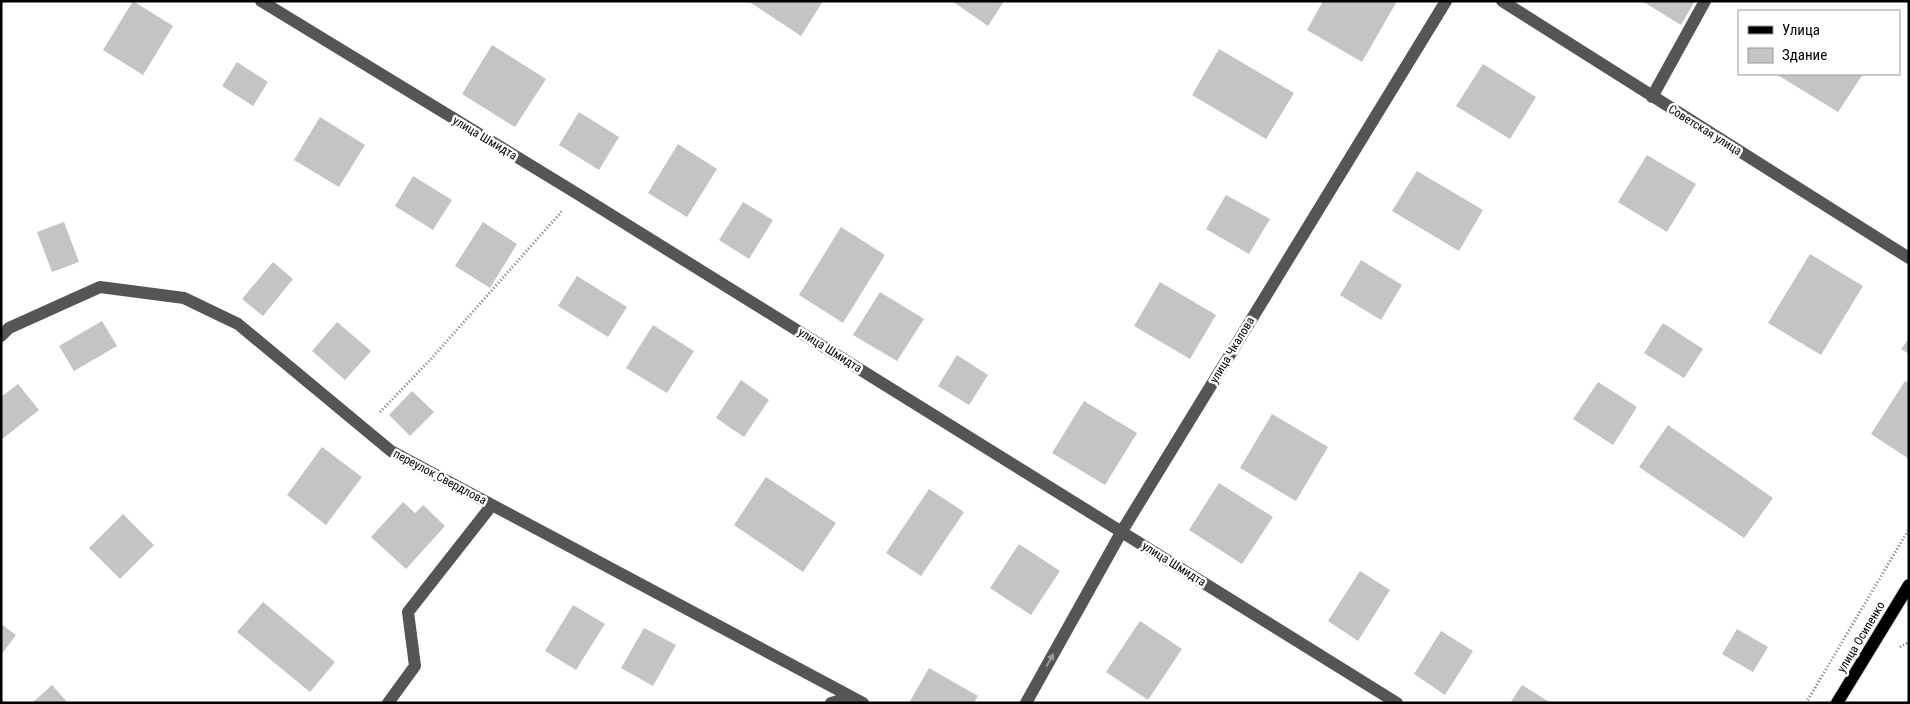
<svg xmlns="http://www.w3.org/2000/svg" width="1910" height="704" viewBox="0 0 1910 704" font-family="'Roboto Condensed',sans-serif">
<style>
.building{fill:#c4c4c4}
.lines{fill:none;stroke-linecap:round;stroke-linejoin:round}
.major-casing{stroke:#dbdbdb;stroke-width:14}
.path{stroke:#777;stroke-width:3;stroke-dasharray:1 2.5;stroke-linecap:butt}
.minor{stroke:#555;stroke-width:12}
.major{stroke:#000;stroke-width:12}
.oneway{fill:#999}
.labels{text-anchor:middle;stroke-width:5;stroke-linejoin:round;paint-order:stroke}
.street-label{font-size:12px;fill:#000;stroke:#fff}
</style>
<rect width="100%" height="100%" fill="#fff"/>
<path class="building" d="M133 1 173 26 143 75 103 50Z
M748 1H823L801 36Z
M952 1H1004L988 26Z
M1323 1H1397L1362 62 1307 30Z
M1642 1H1695L1681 25Z
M492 45 546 79 515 127 462 94Z
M1219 49 1294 93 1266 139 1192 95Z
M237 62 268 82 253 106 222 86Z
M1483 64 1536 97 1510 139 1456 106Z
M1776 74H1863L1838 112Z
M579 112 619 137 599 170 559 145Z
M320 117 365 145 339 187 294 160Z
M678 144 717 169 687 217 648 193Z
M1647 155 1696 184 1667 232 1618 202Z
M1417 171 1483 210 1459 251 1392 211Z
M413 176 452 200 433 230 395 206Z
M1226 195 1270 219 1249 254 1206 229Z
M743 202 773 220 749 259 719 240Z
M64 222 79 262 52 272 37 232Z
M483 222 517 244 490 288 455 266Z
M841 227 885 255 843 323 799 295Z
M1810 254 1863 286 1821 355 1768 323Z
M1361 260 1402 285 1381 320 1340 295Z
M273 262 293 279 263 316 242 299Z
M577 276 627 307 608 337 558 306Z
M1160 282 1216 315 1190 359 1134 326Z
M880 292 924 319 897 361 853 335Z
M102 321 117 346 74 371 59 346Z
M337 322 371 351 345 380 312 351Z
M1663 323 1703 349 1684 378 1644 353Z
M653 325 694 351 667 393 626 368Z
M1909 338V354L1901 349Z
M957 355 988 375 969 405 938 386Z
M741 380 769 400 744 437 716 418Z
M1905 381 1909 383V459L1871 434Z
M1598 382 1637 407 1613 445 1573 419Z
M18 384 39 410 1 440V397Z
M412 391 434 412 410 436 389 415Z
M1084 401 1137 433 1105 485 1052 453Z
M1272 414 1328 447 1296 501 1240 468Z
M1668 425 1773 498 1744 538 1639 467Z
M322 447 362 477 326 525 287 495Z
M766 477 836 523 803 572 734 525Z
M1219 483 1273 517 1242 564 1189 530Z
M929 489 964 512 921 576 886 553Z
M403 502 415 513 423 505 445 526 406 569 371 537Z
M123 514 154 545 120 579 89 548Z
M1019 544 1060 571 1031 615 990 588Z
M1360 571 1390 590 1358 641 1328 621Z
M263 602 335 662 310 692 237 632Z
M573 605 605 624 576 670 545 651Z
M1140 621 1182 649 1148 700 1106 672Z
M1 624 16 635 1 655Z
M644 628 676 645 653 686 621 668Z
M1737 629 1768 647 1753 672 1722 654Z
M1441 631 1473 651 1445 695 1414 674Z
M929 668 978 696 974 703H909Z
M52 685 68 703H32Z
M1522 685 1551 703H1510Z"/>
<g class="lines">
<defs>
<path id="major" d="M1837 703 1909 585"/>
</defs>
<use href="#major" class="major-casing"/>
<path class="path" d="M380 412 431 359 562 211
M1900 647 1909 642
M1806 703 1909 529"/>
<path class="minor" d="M261 1 576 193 1397 703
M1502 1 1909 258
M1652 97 1705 1
M1 336 9 328 100 287 184 298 238 324 391 451 863 703
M388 703 415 666 408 612 492 505
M831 703 852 697
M1026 703 1122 531 1446 1"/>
<use href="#major" class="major"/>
</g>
<defs><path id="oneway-solid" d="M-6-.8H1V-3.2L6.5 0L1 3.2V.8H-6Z" transform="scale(1.25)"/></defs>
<use class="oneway" href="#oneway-solid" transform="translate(1050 660) rotate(-61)"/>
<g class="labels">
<g class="street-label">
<text transform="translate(1705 130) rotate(32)" y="4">Советская улица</text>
<text transform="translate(485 138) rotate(31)" y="4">улица Шмидта</text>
<text transform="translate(830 350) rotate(32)" y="4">улица Шмидта</text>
<text transform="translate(1232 350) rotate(-59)" y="4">улица Чкалова</text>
<text transform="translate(440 477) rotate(28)" y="4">переулок Свердлова</text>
<text transform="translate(1174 564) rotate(32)" y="4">улица Шмидта</text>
<text transform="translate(1861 637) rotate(-59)" y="4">улица Осипенко</text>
</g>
</g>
<rect width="1910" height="704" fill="none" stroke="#000000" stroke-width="5"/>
<rect x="1738" y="10" width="162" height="65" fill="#ffffff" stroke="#999999"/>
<rect x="1748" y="26" width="25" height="8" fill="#000000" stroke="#999999"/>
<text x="1782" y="35" font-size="15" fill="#000000">Улица</text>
<rect x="1748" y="48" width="25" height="15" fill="#c4c4c4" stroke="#999999"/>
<text x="1782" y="60" font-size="15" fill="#000000">Здание</text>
</svg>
